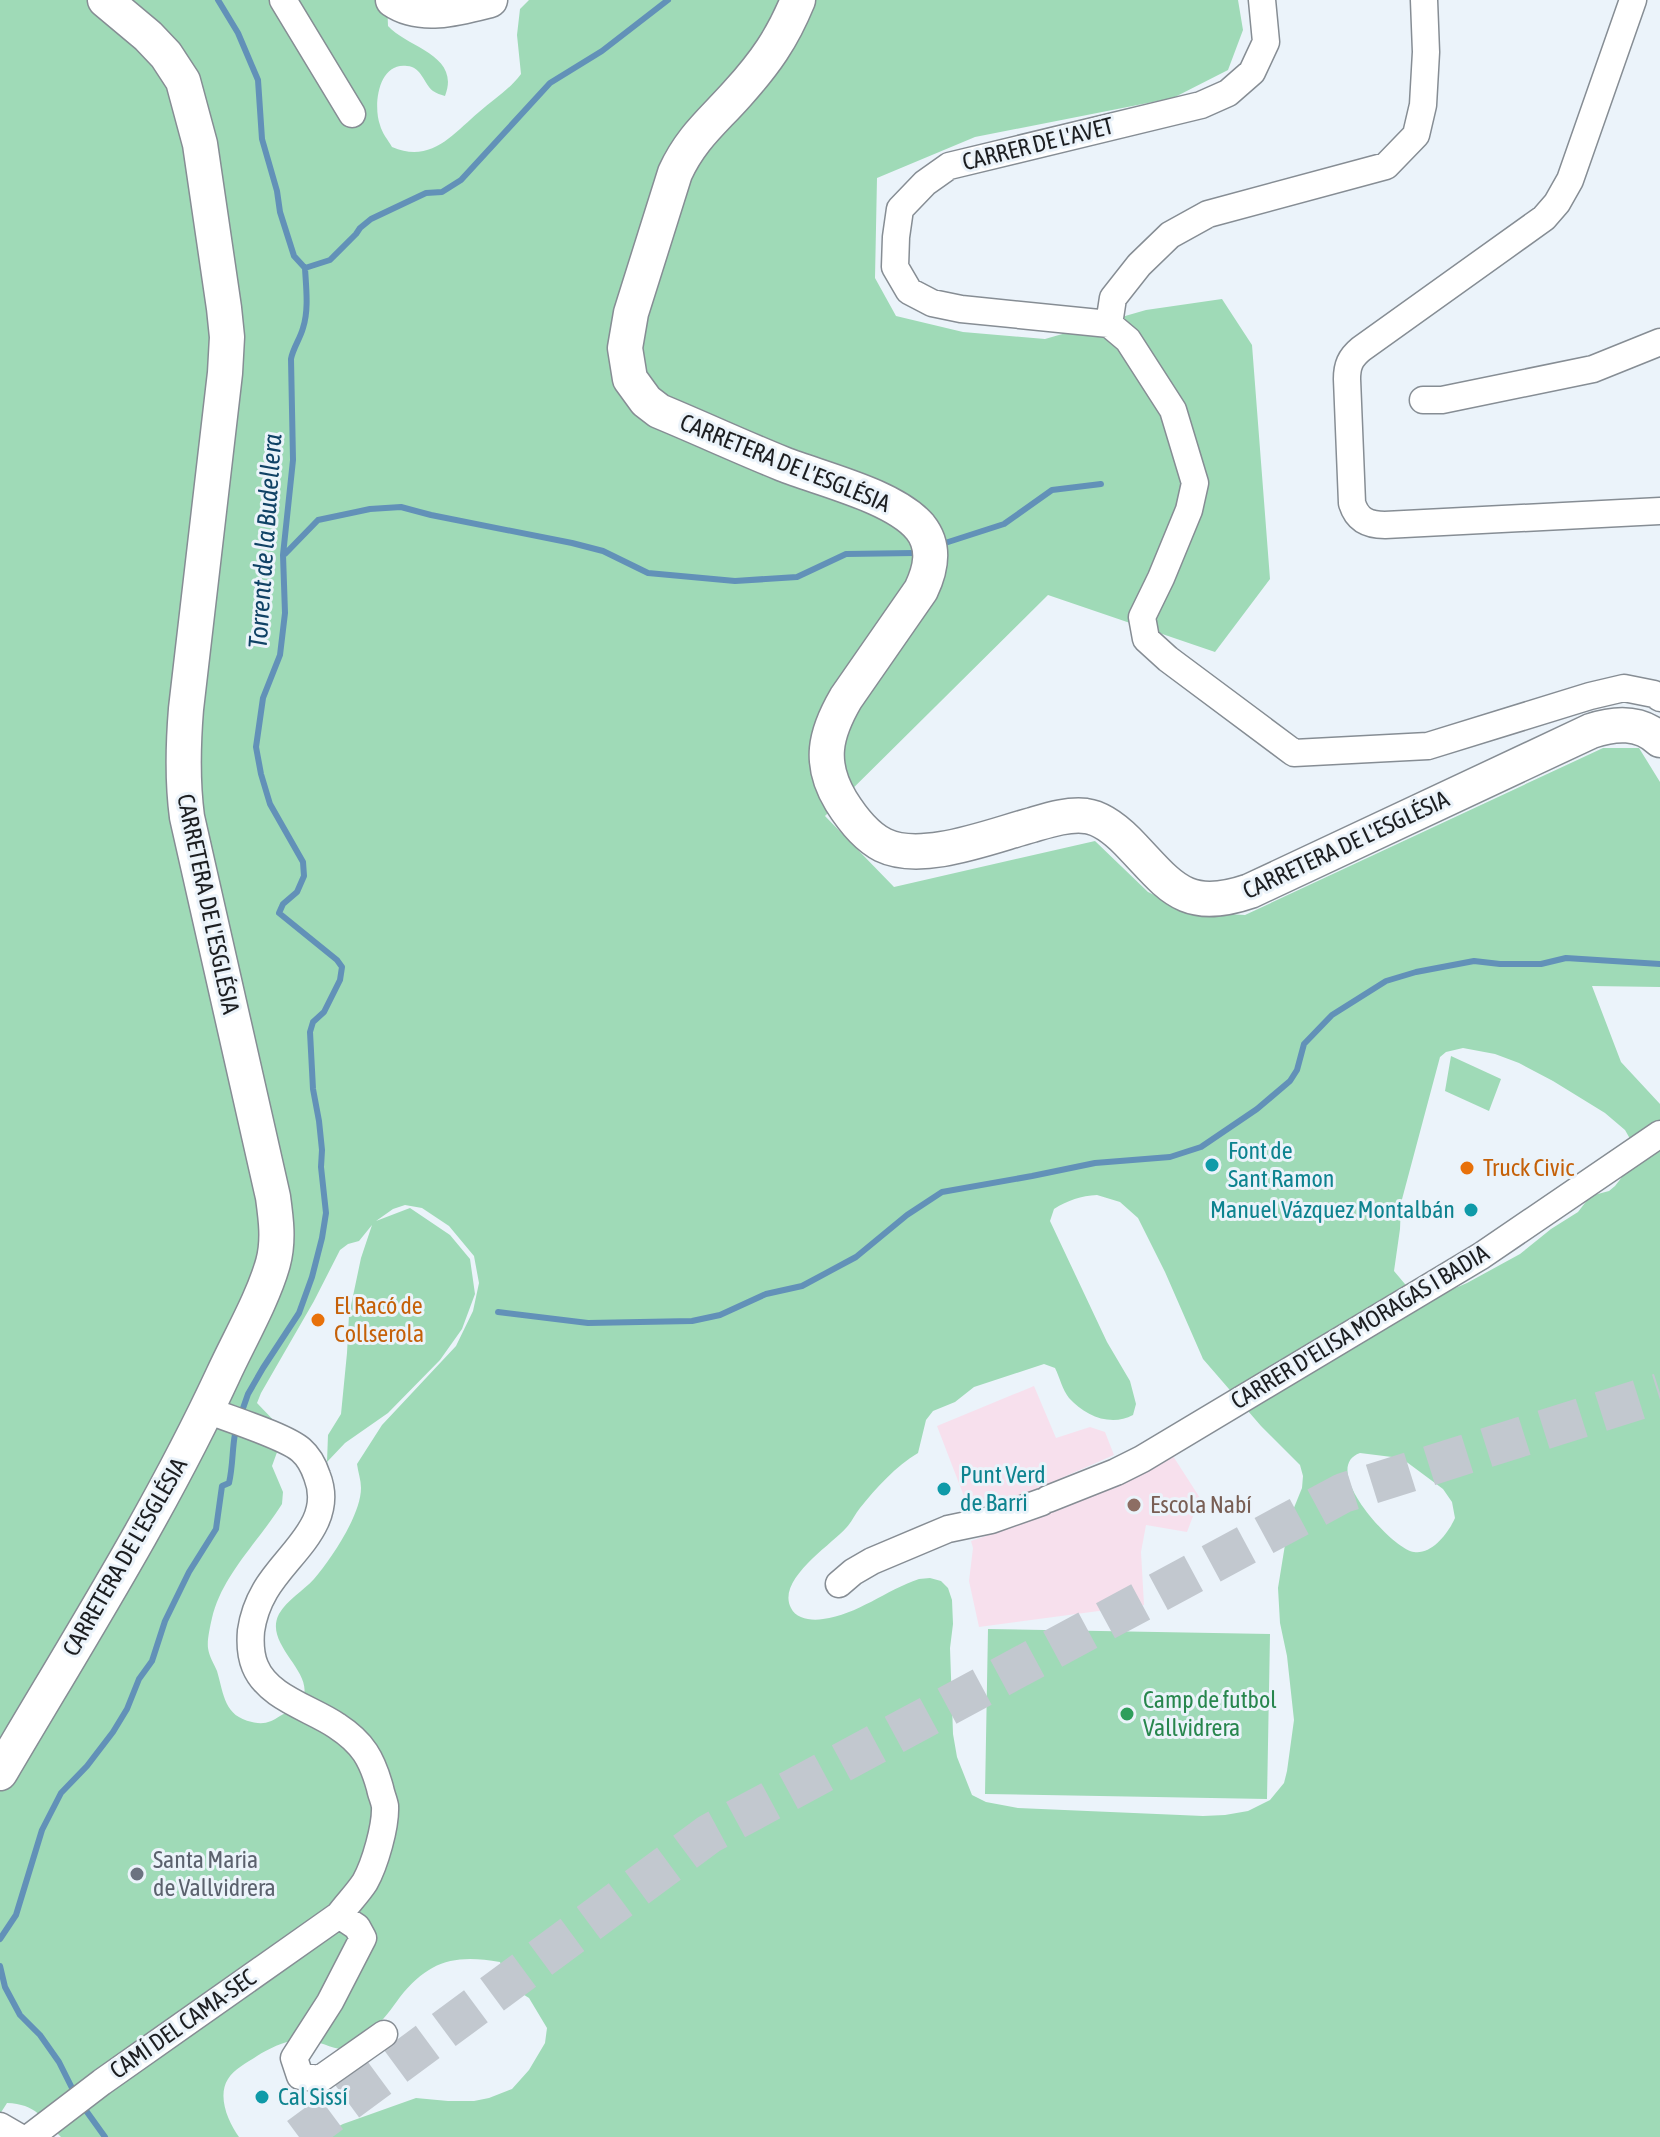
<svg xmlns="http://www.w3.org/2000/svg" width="1660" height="2137" viewBox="0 0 1660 2137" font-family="'Asap Condensed',sans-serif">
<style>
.education{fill:#f7e0ed}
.green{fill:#9fdab7;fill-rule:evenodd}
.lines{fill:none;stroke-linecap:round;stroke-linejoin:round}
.stream{stroke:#6291b8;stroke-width:6}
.highway-tunnel{stroke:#c2c8cf;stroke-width:40;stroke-dasharray:40 20;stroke-linecap:butt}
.minor-casing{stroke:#868d94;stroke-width:29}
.major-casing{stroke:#868d94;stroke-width:37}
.minor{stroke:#fff;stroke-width:26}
.major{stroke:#fff;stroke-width:34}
.culture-dot{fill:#0f9aa8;stroke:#ebf3fa;stroke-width:3}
.food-dot{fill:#e8710a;stroke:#ebf3fa;stroke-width:3}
.education-dot{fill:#8d6e63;stroke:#ebf3fa;stroke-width:3}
.leisure-dot{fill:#2e9e5b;stroke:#ebf3fa;stroke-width:3}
.worship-dot{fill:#6b7280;stroke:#ebf3fa;stroke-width:3}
.labels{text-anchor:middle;stroke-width:6;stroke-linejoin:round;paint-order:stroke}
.street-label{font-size:24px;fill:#1c1e21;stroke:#ebf3fa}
.culture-label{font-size:24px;fill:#0d838f;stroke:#ebf3fa;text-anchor:start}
.food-label{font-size:24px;fill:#c56008;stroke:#ebf3fa;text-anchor:start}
.education-label{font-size:24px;fill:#785e54;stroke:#ebf3fa;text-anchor:start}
.leisure-label{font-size:24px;fill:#27864d;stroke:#ebf3fa;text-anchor:start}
.worship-label{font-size:24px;fill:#5b616d;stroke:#ebf3fa;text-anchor:start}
.water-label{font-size:26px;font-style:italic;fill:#104265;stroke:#ebf3fa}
</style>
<rect width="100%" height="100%" fill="#ebf3fa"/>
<path class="education" d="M1034 1386 1056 1438 1090 1427 1105 1432 1114 1455 1043 1486 1054 1512 1112 1488 1173 1456 1200 1498 1187 1532 1146 1525 1141 1552 1144 1605 979 1627 969 1581 973 1548 971 1541 1047 1515 1036 1489 970 1512 937 1426Z"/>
<path class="green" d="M0 0H387L388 26C408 48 461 55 445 96 441 95 436 93 433 91 423 83 422 67 407 66 378 62 373 106 380 125 382 133 388 140 392 147 431 164 453 134 479 112 494 99 509 90 521 74L517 35 520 9 529 0H1238L1243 30 1228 70 1173 98 975 137 877 178 875 278 896 316 963 332 1045 339 1146 310 1222 299 1252 345 1270 579 1215 652 1048 595 825 816 894 887 1095 841 1148 892 1189 912 1245 915 1603 748H1639L1660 782V987L1592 986 1621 1062 1660 1104V2137H317L343 2124 416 2098 448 2101H474L489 2098 512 2089 529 2070 545 2043 547 2028 529 1998 507 1984 500 1962C454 1954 429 1961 400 1997 392 2008 383 2021 372 2030 362 2038 348 2039 340 2049 322 2045 317 2039 297 2040 284 2041 268 2049 257 2056 248 2062 234 2069 228 2079 217 2096 228 2122 239 2137H61C42 2118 36 2104 7 2103L0 2114ZM1463 1048 1495 1054 1519 1063 1553 1081 1605 1113 1625 1130 1633 1144 1629 1168 1615 1186 1609 1191 1594 1195 1588 1199 1578 1212 1551 1229 1520 1254 1467 1283 1430 1299 1415 1296 1394 1271 1400 1229 1401 1203 1440 1057 1446 1052ZM1097 1195 1120 1202 1138 1218 1165 1272 1203 1359 1261 1426 1300 1465 1303 1476 1302 1488 1289 1520 1278 1588 1280 1623 1287 1656 1294 1720 1287 1771 1284 1783 1270 1800 1248 1811 1225 1815 1203 1816 1018 1808 986 1802 972 1795 957 1757 953 1734 950 1648 953 1624 952 1600 948 1588 941 1581 930 1578 919 1579C886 1590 857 1615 823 1619 812 1621 796 1619 791 1608 776 1580 831 1545 846 1528 852 1522 855 1514 860 1508 876 1488 896 1466 918 1453L926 1420 933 1411 955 1402 974 1387 1044 1364 1055 1368C1060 1378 1062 1389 1069 1398 1085 1416 1111 1427 1133 1415L1136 1404 1130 1381 1107 1342 1050 1221 1054 1209C1068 1200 1081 1196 1097 1195ZM405 1205 422 1208 449 1226 474 1256 479 1283 473 1311 456 1346 382 1425 357 1464C358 1472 361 1480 361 1488 361 1515 331 1559 314 1579 303 1591 287 1600 279 1614 262 1646 321 1675 300 1703 296 1709 287 1712 280 1716 271 1722 264 1725 252 1722 224 1716 224 1695 217 1671 214 1664 209 1656 208 1648 207 1640 210 1627 212 1618 222 1575 259 1541 282 1504L283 1492 272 1466 280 1444V1427L257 1403 261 1393 314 1301 340 1250 348 1244 359 1241 372 1225 361 1258 349 1315 347 1353 341 1414 328 1435 327 1462 345 1443 388 1413 440 1360 462 1329 475 1294 470 1259 450 1235 410 1208 376 1221 393 1209ZM1360 1453 1400 1458 1408 1463 1443 1489 1452 1502 1455 1518C1449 1532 1432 1555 1414 1552 1393 1550 1318 1468 1360 1453Z
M1451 1056 1501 1079 1489 1111 1445 1091Z
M988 1629 1270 1634 1267 1799 985 1794Z"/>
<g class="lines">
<path class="stream" d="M218 0 238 33 258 80 262 139 277 191 280 212 294 256 305 268C306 287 309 310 303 328 300 339 293 348 291 359L293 460 283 555 285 613 280 655 263 698 256 747 261 774 270 804 303 862 304 876 297 892 283 904 279 913 337 960 342 967 340 980 324 1012 313 1022 310 1032 313 1089 319 1121 322 1150 321 1167 326 1213 322 1238 312 1277 299 1313 263 1368 248 1394 241 1414
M305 268 330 260 356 234 360 228 371 219 426 193 442 192 461 180 550 83 602 51 668 0
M942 544 1004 524 1052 490 1101 484
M285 554 318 520 370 509 401 507 431 515 572 543 603 551 648 573 735 581 797 577 846 554 914 553
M498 1312 588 1323 692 1321 720 1315 766 1294 802 1286 856 1257 907 1215 942 1192 1032 1176 1095 1163 1170 1157 1201 1147 1257 1109 1290 1081 1297 1070 1304 1044 1332 1015 1386 981 1416 972 1474 961 1500 964H1541L1566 958 1660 964
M0 1939 16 1915 42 1830 61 1793 87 1766 113 1732 127 1709 139 1679 152 1661 165 1621 189 1572 216 1529 222 1486 229 1483C233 1466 232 1450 235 1434
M0 1966 5 1987 20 2015 40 2035 59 2062 76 2096
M82 2105 105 2137"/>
<path class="highway-tunnel" d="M299 2137 709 1834 1343 1493 1660 1393"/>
<defs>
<path id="minor" d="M283 0 352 114
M1424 0 1426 52 1423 105 1416 135 1386 166 1208 214 1170 235 1139 265 1113 298 1109 324 1128 340 1173 410 1195 483 1189 510 1161 578 1142 617 1146 639 1168 659 1294 753 1428 746 1590 696 1624 688 1654 694 1660 698
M1633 0 1570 180 1557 203 1544 218 1361 349C1350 358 1347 366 1347 379L1352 503C1357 520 1368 525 1385 525L1660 511
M1109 324 961 309 932 303 909 291 895 267 896 237 900 209 925 183 949 166 1201 105 1228 93 1252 72 1266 42 1262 0
M1423 400H1442L1593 369 1660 342
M1048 1499 1116 1472 1142 1459 1481 1256 1660 1134
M839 1584 853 1572 872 1561 948 1529 991 1520 1042 1502
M339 1915 357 1927 363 1938 330 2002 294 2058 300 2076 320 2079 384 2034
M0 2126 19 2137
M30 2137 102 2082 339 1915C347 1904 358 1893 365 1882 375 1864 386 1826 385 1806 384 1800 381 1794 380 1788 372 1759 363 1743 337 1726 311 1708 268 1698 255 1666 250 1654 250 1643 251 1631 253 1617 258 1603 265 1591 286 1554 336 1524 317 1476 314 1467 309 1457 301 1450 285 1436 229 1419 207 1410"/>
<path id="major" d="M393 0C421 19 459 8 490 0
M798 0C782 39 765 63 737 94 712 122 691 138 675 173L631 313 625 348 630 379 646 401 659 411C700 428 741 447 783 464 821 479 894 496 920 527 936 547 931 569 921 590L846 698C825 734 818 763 841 801 851 817 865 836 883 845 922 864 991 836 1032 825 1049 820 1067 814 1086 816 1101 818 1116 830 1127 841 1170 885 1183 914 1250 891L1591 731C1615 723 1640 721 1660 740
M0 1773C77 1642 159 1513 223 1375 239 1340 263 1299 273 1263 279 1241 276 1219 273 1197L187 817C182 780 183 746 186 709L225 373 227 337 224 308 200 144 183 81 166 55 148 36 105 0"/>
</defs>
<use href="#minor" class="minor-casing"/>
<use href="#major" class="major-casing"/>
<use href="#minor" class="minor"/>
<use href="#major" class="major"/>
</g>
<g class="culture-dot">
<circle cx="1212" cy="1165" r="8"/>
<circle cx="1471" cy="1210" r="8"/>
<circle cx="944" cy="1489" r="8"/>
<circle cx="262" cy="2097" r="8"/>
</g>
<g class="food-dot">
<circle cx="1467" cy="1168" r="8"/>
<circle cx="318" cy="1320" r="8"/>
</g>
<circle class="education-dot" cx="1134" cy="1505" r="8"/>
<circle class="leisure-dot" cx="1127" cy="1714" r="8"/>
<circle class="worship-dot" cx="137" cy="1874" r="8"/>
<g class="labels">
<g class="street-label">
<text transform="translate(1038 144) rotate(-14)" y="8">CARRER DE L'AVET</text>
<text transform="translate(785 463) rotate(22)" y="8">CARRETERA DE L'ESGLÉSIA</text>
<text transform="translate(1346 845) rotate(-25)" y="8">CARRETERA DE L'ESGLÉSIA</text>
<text transform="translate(208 904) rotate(78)" y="8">CARRETERA DE L'ESGLÉSIA</text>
<text transform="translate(1360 1327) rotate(-31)" y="8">CARRER D'ELISA MORAGAS I BADIA</text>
<text transform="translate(125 1557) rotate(-60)" y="8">CARRETERA DE L'ESGLÉSIA</text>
<text transform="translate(183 2024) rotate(-35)" y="8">CAMÍ DEL CAMA-SEC</text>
</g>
<g class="culture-label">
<text x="1228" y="1159">Font de<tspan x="1228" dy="28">Sant Ramon</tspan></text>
<text x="1455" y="1218" text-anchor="end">Manuel Vázquez Montalbán</text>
<text x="960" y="1483">Punt Verd<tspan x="960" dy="28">de Barri</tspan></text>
<text x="278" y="2105">Cal Sissí</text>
</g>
<g class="food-label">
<text x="1483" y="1176">Truck Civic</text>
<text x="334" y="1314">El Racó de<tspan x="334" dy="28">Collserola</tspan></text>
</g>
<g class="education-label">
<text x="1150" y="1513">Escola Nabí</text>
</g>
<g class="leisure-label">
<text x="1143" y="1708">Camp de futbol<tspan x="1143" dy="28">Vallvidrera</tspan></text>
</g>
<g class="worship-label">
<text x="153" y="1868">Santa Maria<tspan x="153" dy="28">de Vallvidrera</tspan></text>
</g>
<g class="water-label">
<text transform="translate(265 541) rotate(-86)" y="9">Torrent de la Budellera</text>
</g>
</g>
</svg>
